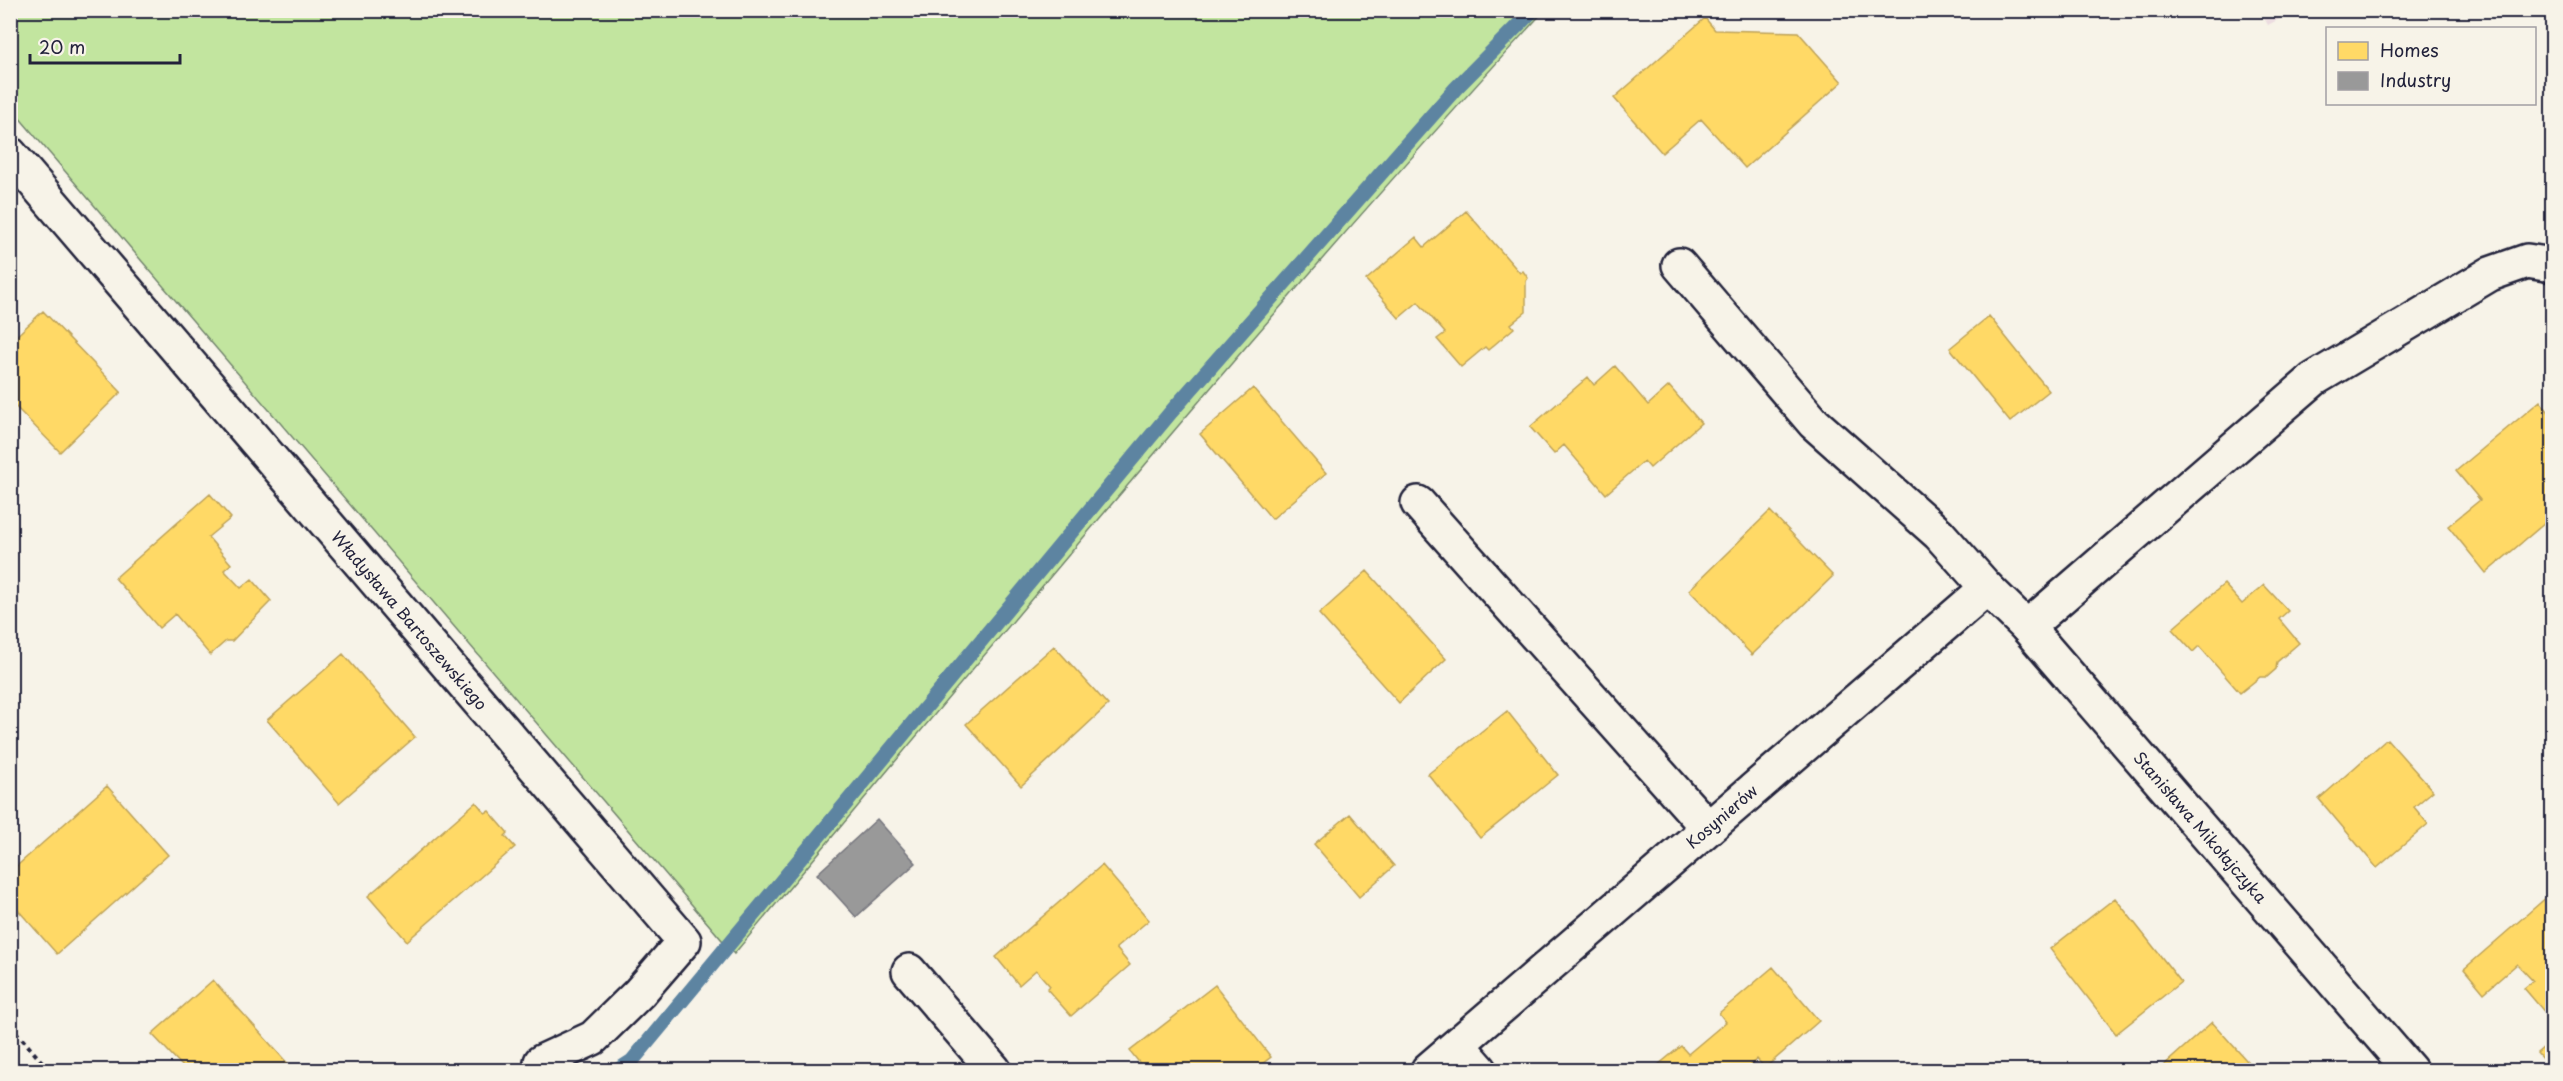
<svg xmlns="http://www.w3.org/2000/svg" width="2563" height="1081" viewBox="0 0 2563 1081" font-family="'Playpen Sans',sans-serif">
<style>
.built{fill:#ecdce0}
.green{fill:#c2e59f;stroke:#72846d;stroke-width:1.5}
.homes{fill:#ffd966;stroke:#bda259;stroke-width:1.5}
.industry{fill:#999;stroke:#75757d;stroke-width:1.5}
.lines{fill:none;stroke-linecap:round;stroke-linejoin:round}
.stream{stroke:#5d84a1;stroke-width:15}
.minor-casing{stroke:#22223b;stroke-width:38}
.path{stroke:#22223b;stroke-width:4;stroke-dasharray:4.5 4.5;stroke-linecap:butt}
.minor{stroke:#f7f3e8;stroke-width:33}
.labels{text-anchor:middle;stroke-width:6;stroke-linejoin:round;paint-order:stroke}
.street-label{font-size:16px;fill:#22223b;stroke:#f7f3e8}
</style>
<rect width="100%" height="100%" fill="#f7f3e8"/>
<filter id="ink" filterUnits="userSpaceOnUse"><feTurbulence type="fractalNoise" baseFrequency=".0167" numOctaves="2"/><feDisplacementMap in="SourceGraphic" scale="12" xChannelSelector="R" yChannelSelector="G"/><feConvolveMatrix kernelMatrix="1 2 1 2 8 2 1 2 1" color-interpolation-filters="sRGB"/></filter>
<g filter="url(#ink)">
<path class="built" d="M2260 11H2294L2268 25Z"/>
<path class="green" d="M10 11 11 10 1544 11C1264 316 1000 637 734 954L11 108Z"/>
<path class="homes" d="M1705 18 1715 30 1798 32 1842 82 1745 168 1701 119 1662 153 1614 98Z
M1466 211 1520 273 1523 271 1528 278 1526 281V312L1511 324 1514 328 1488 350 1485 347 1461 367 1437 339 1445 333 1418 302 1399 318 1366 280 1416 237 1424 247Z
M43 311 121 392 60 452 10 401V342Z
M1989 316 2049 391 2010 422 1950 348Z
M1615 366 1648 405 1669 386 1701 423 1650 468 1644 461 1606 494 1564 445 1554 454 1530 427 1588 377 1594 385Z
M1253 388 1326 473 1272 519 1200 434Z
M2540 401 2552 416V517L2486 573 2448 526 2480 500 2456 471Z
M210 494 231 518 208 537 231 564 224 570 241 588 252 579 271 601 232 641H226L210 655 175 614 159 628 115 578Z
M1770 511 1833 576 1752 655 1689 590Z
M1367 571 1446 659 1399 703 1319 614Z
M2224 584 2242 604 2264 585 2288 611 2279 619 2299 643 2277 662 2276 669 2267 677H2260L2240 693 2199 646 2193 652 2172 629Z
M1054 646 1108 705 1021 786 966 724Z
M343 654 415 737 339 803 267 720Z
M1507 711 1558 775 1480 838 1428 774Z
M2387 739 2433 791 2414 807 2428 824 2377 868 2319 799Z
M10 775 18 785 10 791Z
M107 786 168 855 57 954 10 901V872Z
M476 802 485 813 489 811 508 833 505 836 515 847 407 941 368 896Z
M1350 814 1394 866 1359 897 1314 844Z
M1102 865 1149 920 1116 948 1130 965 1071 1016 1047 989 1050 986 1036 970 1019 985 996 957Z
M2548 896 2552 901V1010L2547 1015 2524 988 2533 981 2517 964 2484 993 2464 969Z
M2115 898 2181 982 2116 1034 2050 949Z
M1773 967 1819 1021 1765 1068 1757 1059 1744 1070H1652L1681 1046 1688 1054 1726 1022 1719 1013Z
M213 980 289 1065 283 1070H186L152 1034Z
M1215 985 1271 1057 1254 1070H1145L1130 1051Z
M2212 1022 2255 1070H2167L2163 1066Z
M2552 1040V1070L2537 1053Z"/>
<path class="industry" d="M877 819 916 863 856 917 817 874Z"/>
<g class="lines">
<path class="stream" d="M618 1070 632 1061 1171 412 1456 88 1533 10"/>
<defs>
<g id="minor">
<path id="s1" d="M10 154 684 941 639 993 593 1038 541 1062"/>
<path id="s2" d="M1679 265 1814 423 1939 534 1987 588 2027 627 2410 1070"/>
<path d="M1418 503 1707 827"/>
<path d="M2027 627 2314 379 2490 274 2527 261 2552 265"/>
<path d="M909 971 994 1070"/>
<path d="M1458 1045 1480 1070"/>
<path id="s3" d="M1428 1070 1987 588"/>
</g>
</defs>
<use href="#minor" class="minor-casing"/>
<path class="path" d="M10 1025 49 1070"/>
<use href="#minor" class="minor"/>
</g>
</g>
<g class="labels">
<g class="street-label">
<text dy="6" stroke="none"><textPath href="#s1" startOffset="614">Władysława Bartoszewskiego</textPath></text>
<text dy="6" stroke="none"><textPath href="#s3" startOffset="388">Kosynierów</textPath></text>
<text dy="6" stroke="none"><textPath href="#s2" startOffset="768">Stanisława Mikołajczyka</textPath></text>
</g>
</g>
<rect width="2563" height="1081" fill="none" stroke="#f7f3e8" stroke-width="36"/>
<rect x="18" y="18" width="2527" height="1045" fill="none" stroke="#22223b" stroke-width="2" filter="url(#ink)"/>
<rect x="2326" y="27" width="210" height="78" fill="#f7f3e8" stroke="#a29fa3" stroke-width="1.5"/>
<rect x="2338" y="42" width="30" height="18" fill="#ffd966" stroke="#a29fa3" stroke-width="1.5"/>
<text x="2380" y="57" font-size="18" fill="#22223b">Homes</text>
<rect x="2338" y="72" width="30" height="18" fill="#999999" stroke="#a29fa3" stroke-width="1.5"/>
<text x="2380" y="87" font-size="18" fill="#22223b">Industry</text>
<path d="M30 54v9h150v-9" fill="none" stroke="#22223b" stroke-width="3"/>
<text x="39" y="54" font-size="18" fill="#22223b" stroke="#f7f3e8" stroke-width="4.5" paint-order="stroke">20 m</text>
</svg>
